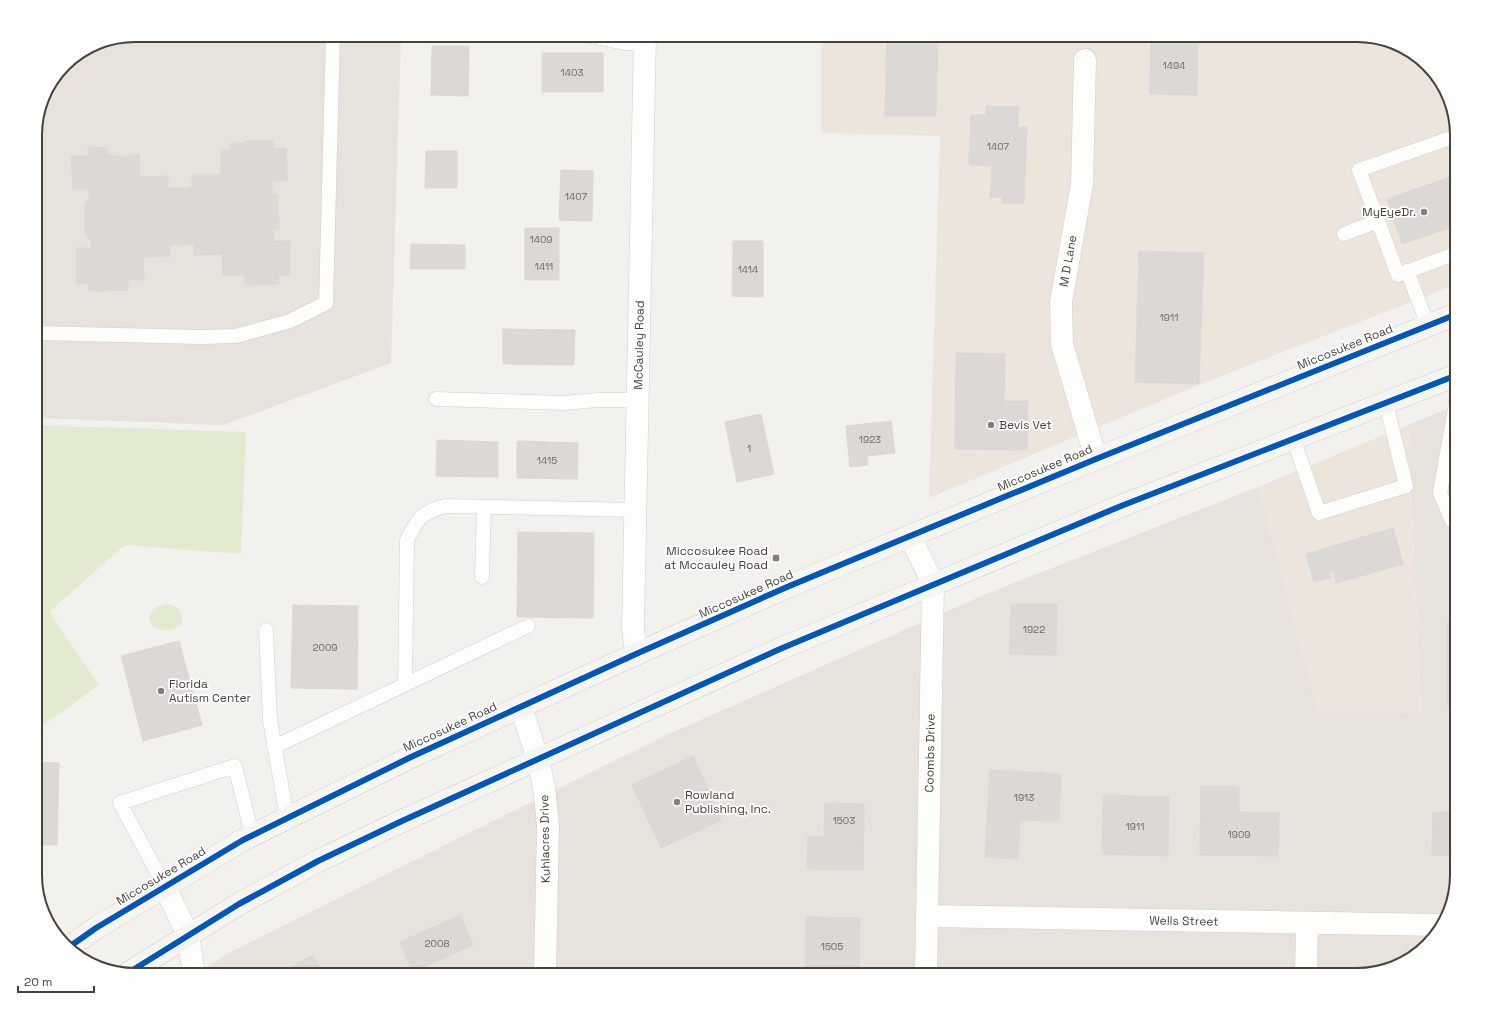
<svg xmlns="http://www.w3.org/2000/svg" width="1492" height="1010" viewBox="0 0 1492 1010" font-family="'Space Grotesk',sans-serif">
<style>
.residential{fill:#e7e2dc}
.commercial{fill:#ede5db}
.green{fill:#e2ebd0}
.building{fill:#dbd8d5;stroke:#dbd8d4}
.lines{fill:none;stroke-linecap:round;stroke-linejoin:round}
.lane-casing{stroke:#d1cecb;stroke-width:15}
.street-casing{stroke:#d1cecb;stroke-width:23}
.secondary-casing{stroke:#d2cdc5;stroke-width:23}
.lane{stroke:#fdfdfc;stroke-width:14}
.street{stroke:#fdfdfc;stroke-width:22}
.secondary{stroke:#f7f5f1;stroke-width:22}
.cycleway-casing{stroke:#fff;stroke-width:8}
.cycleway{stroke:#0057b8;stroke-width:6}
.poi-dot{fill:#847f78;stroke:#fff;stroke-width:1.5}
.labels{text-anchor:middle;stroke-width:3.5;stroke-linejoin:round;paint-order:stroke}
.number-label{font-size:10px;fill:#6f6962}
.poi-label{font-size:12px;fill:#494239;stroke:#fff;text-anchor:start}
.street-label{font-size:12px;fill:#494239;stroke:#fff}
.rim{fill:none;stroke:#494239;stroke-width:2}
</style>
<rect width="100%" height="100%" fill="#f3f1ee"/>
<path class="residential" d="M135 35H401L391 363 224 425 35 418V128L43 96 64 64 97 42Z
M1457 405V876L1440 931 1402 965 1358 975H194L225 955 664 736 986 594 1258 487 1317 711 1421 712 1408 425Z"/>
<path class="commercial" d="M821 35H1357L1413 52 1444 85 1457 134V284L1211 380 929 498 940 136 821 133Z
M1408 425 1421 713 1317 712 1258 487Z"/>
<path class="green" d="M35 425 246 432 241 554 125 545 49 612 99 685 35 731Z
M166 604C176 605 185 611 182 623 175 632 165 631 155 628 143 616 152 607 166 604Z"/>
<path class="building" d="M887 35H938L936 116H885Z
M1151 35H1198L1197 95 1150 94Z
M432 46H469L468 96 431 95Z
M542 53H603V92H542Z
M986 106 1019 107 1018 127H1027L1024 204 1002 203V197H990L992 166 969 165 971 115H986Z
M273 140V148H286L287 181H272V194H277L279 230H274V241H290V275L278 276 279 284 245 285V275L223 276 222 254 194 255V244L170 245V256L143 257 144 280H128V290L95 291 89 290 88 283 76 284 77 248H91V241L85 234V203L89 200V189H73L71 156H88V147L107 148V155L128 156 139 154 140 177 168 176V188H189L192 186V175H218L221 173V150H230V143H244V141Z
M426 151H457V188H425Z
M561 170 593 171 592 221 559 220Z
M1456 175 1457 225 1402 244 1387 199Z
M525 228H559V280H525Z
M733 241H763V297L732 296Z
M411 244 465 245V269H410Z
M1139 251 1204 253 1199 384 1135 382Z
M503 329 575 330 574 365 503 364Z
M956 353 1005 354 1004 401H1028L1027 450 955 449Z
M761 414 774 474 737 482 725 422Z
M891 421 895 453 867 456 868 465 850 467 846 426Z
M437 440 498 442V477L436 476Z
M517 441 578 443 577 479 517 478Z
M1393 528 1403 564 1337 583 1333 571 1329 572 1331 578 1314 582 1306 554Z
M518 532 594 533 593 618 517 617Z
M1457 599V705H1447V623H1457Z
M1011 604H1057L1056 655 1010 654Z
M293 605 358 606 357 689 291 688Z
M179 641 202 725 143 741 121 656Z
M693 756 722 820 661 848 632 785Z
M35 762 59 763 57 845H35Z
M990 770 1061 774 1059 821 1020 820 1018 859 985 857Z
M1201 786 1239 787V812L1279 813 1278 856 1200 855Z
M1103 795 1169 797 1168 856 1102 854Z
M825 803 864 804 863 870 807 869 808 837H824Z
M1433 812H1457V856L1432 855Z
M460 915 473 945 413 972 400 942Z
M806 917 860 918 859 975H805Z
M313 955 324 975H278Z"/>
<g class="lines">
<defs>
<path id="lane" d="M585 35 625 43 645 44
M1457 148 1453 137 1359 170 1398 275 1457 253
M1344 234 1378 221
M1407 271 1428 325
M35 333 201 337 236 336 290 321 326 303 333 35
M1457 380 1456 403 1440 493 1452 521 1457 524
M436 399 563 403 598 400H638
M1293 438 1319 513 1406 486 1386 403
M482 577 484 507
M266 630 270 720 287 818
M405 684 407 540C419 517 420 513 445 506L635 510
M274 747 528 626
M165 887 120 803 235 766 252 835"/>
<path id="street" d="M1085 60 1082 184 1061 302 1062 344 1096 459
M910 536 933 584 926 975
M636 654 633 628 645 35
M521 707 538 760 544 787 548 827 545 975
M165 887 188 935 194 975
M927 916 1442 925
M1306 975 1307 923"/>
<path id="secondary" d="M69 947 96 928 243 840 411 757 636 654 787 587 1096 459 1457 314
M128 973 239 904 318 861 402 821 780 649 1121 506 1457 375"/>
</defs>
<use href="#lane" class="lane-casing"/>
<use href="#street" class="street-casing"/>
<use href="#secondary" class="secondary-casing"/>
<use href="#lane" class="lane"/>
<use href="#street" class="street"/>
<use href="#secondary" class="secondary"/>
<defs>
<path id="cycleway" d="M69 947 96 928 243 840 411 757 636 654 787 587 1096 459 1457 314
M128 973 239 904 318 861 402 821 780 649 1121 506 1457 375"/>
</defs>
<use href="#cycleway" class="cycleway-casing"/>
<use href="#cycleway" class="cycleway"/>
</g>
<g class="poi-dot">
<circle cx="1424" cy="212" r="4"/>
<circle cx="991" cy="425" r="4"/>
<rect x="772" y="554" width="8" height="8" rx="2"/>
<circle cx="161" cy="691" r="4"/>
<circle cx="677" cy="802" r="4"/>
</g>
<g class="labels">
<g class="number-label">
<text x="1174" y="69">1494</text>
<text x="572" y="76">1403</text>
<text x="998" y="150">1407</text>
<text x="576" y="200">1407</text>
<text x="541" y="243">1409</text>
<text x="544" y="270">1411</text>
<text x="748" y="273">1414</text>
<text x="1169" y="321">1911</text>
<text x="870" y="443">1923</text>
<text x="749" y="452">1</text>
<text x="547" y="464">1415</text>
<text x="1034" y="633">1922</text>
<text x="325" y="651">2009</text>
<text x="1024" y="801">1913</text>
<text x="844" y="824">1503</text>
<text x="1135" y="830">1911</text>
<text x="1239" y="838">1909</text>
<text x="437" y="947">2008</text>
<text x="832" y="950">1505</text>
</g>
<g class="poi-label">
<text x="1416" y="216" text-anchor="end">MyEyeDr.</text>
<text x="999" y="429">Bevis Vet</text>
<text x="768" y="555" text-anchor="end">Miccosukee Road<tspan x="768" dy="14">at Mccauley Road</tspan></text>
<text x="169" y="688">Florida<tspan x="169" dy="14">Autism Center</tspan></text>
<text x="685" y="799">Rowland<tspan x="685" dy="14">Publishing, Inc.</tspan></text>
</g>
<g class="street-label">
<text transform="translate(1068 261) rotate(-80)" y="4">M D Lane</text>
<text transform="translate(639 345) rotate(-89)" y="4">McCauley Road</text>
<text transform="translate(1345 347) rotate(-22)" y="4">Miccosukee Road</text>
<text transform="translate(1045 468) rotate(-23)" y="4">Miccosukee Road</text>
<text transform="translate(746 594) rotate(-24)" y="4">Miccosukee Road</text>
<text transform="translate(450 727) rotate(-25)" y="4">Miccosukee Road</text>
<text transform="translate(930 753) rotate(-89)" y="4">Coombs Drive</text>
<text transform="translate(545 839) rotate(-91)" y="4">Kuhlacres Drive</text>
<text transform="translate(161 876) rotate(-31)" y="4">Miccosukee Road</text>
<text transform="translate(1184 921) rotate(1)" y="4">Wells Street</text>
</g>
</g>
<path d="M0 0H1492V1010H0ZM135 42H1357A93 93 0 0 1 1450 135V875A93 93 0 0 1 1357 968H135A93 93 0 0 1 42 875V135A93 93 0 0 1 135 42Z" fill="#fff" fill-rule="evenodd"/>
<path class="rim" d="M135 42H1357A93 93 0 0 1 1450 135V875A93 93 0 0 1 1357 968H135A93 93 0 0 1 42 875V135A93 93 0 0 1 135 42Z"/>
<path d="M18 986v6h76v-6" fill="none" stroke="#494239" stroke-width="2"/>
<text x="24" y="986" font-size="12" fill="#494239" stroke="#ffffff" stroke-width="3" paint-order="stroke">20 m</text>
</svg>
